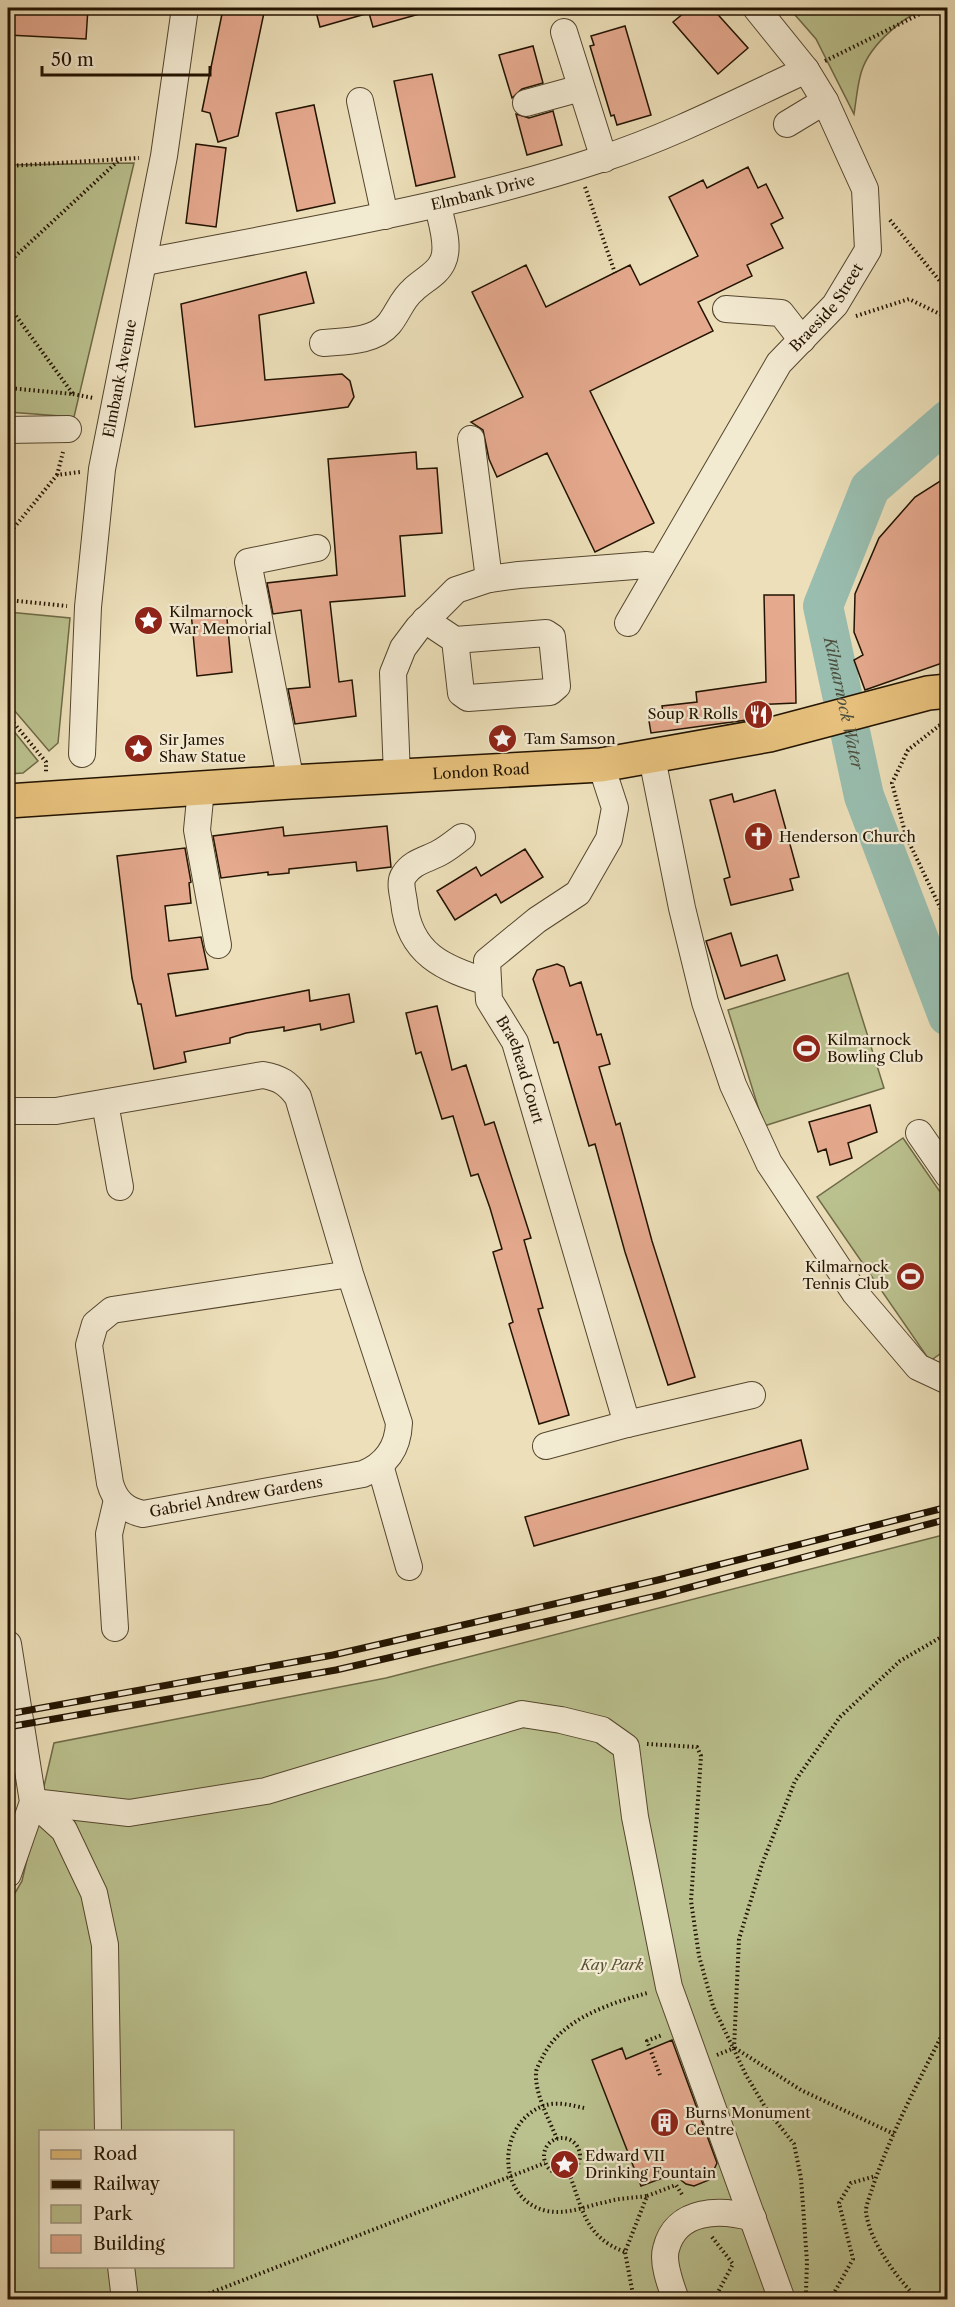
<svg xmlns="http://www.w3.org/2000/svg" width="955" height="2307" viewBox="0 0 955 2307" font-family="'Libre Caslon Text',serif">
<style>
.green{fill:#bac18e;stroke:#6e6a47;stroke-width:1.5;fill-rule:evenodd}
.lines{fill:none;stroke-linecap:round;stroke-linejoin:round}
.river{stroke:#99bdaf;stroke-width:40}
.building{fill:#e5a98e;stroke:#221300;stroke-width:1.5}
.minor-casing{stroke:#54462e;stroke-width:28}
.major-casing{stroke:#221300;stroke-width:36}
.path{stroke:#221300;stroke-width:4;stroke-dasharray:1.5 3;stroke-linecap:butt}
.minor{stroke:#f3ead2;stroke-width:26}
.major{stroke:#e6c07c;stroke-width:33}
.rail-casing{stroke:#221300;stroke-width:7}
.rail{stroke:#f3ead2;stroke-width:4.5;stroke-dasharray:14;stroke-linecap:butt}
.labels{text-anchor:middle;stroke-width:4.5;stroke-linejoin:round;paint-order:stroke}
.street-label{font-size:15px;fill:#221300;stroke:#f3ead2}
.poi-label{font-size:15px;fill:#221300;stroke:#f3ead2;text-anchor:start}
.park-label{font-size:15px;font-style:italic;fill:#575032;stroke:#f3ead2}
.water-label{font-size:16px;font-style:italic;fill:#4c4e3d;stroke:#f3ead2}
</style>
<rect width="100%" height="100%" fill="#ecdfb9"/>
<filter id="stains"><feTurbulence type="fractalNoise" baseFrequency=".00333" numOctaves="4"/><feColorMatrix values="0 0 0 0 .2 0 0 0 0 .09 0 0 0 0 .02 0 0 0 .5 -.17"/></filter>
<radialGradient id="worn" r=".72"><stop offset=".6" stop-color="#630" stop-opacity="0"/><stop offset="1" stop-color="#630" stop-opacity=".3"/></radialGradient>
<path class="green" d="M789 8H925C899 20 866 48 860 77 857 89 856 102 854 114L816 39Z
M134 163 74 417 8 412V165Z
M8 612 70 618 58 743 49 751 8 703Z
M8 724 38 761 23 773 8 774Z
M848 973 884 1088 764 1126 728 1010Z
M903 1138 947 1202V1349L930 1361 817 1197Z
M947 1534V2299H8V1905L22 1881 54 1743 386 1678ZM40 2132H232V2266H40Z"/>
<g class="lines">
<path class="river" id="s1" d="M948 420 870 488 823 606 864 796 948 1016"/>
</g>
<path class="building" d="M8 8H88L86 39 8 35Z
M249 8H265L238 136 218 142 210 113 202 111 222 14Z
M315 8H422L423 13 373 27 369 13 320 27Z
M690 8H712L748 48 718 74 673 22Z
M625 26 651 115 617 125 614 115 611 116 590 46 594 45 591 36Z
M533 46 543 83 522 89 512 98 499 55Z
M432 74 455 177 416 186 394 81Z
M314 105 335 203 297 211 276 113Z
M553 111 562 145 527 155 516 114 529 118Z
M196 144 226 148 216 227 186 223Z
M748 167 758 188 766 184 783 218 771 224 783 248 747 265 752 276 698 302 713 331 590 391 654 523 595 552 547 453 497 477 489 459 483 430 471 422 523 397 472 292 526 265 546 307 630 265 640 285 698 256 669 197 703 180 707 188Z
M306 272 314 303 259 315 265 380 342 374 350 381 354 397 348 407 195 427 181 304Z
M416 452 417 469 437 468 442 533 400 536 405 596 330 602 339 682 352 680 356 716 295 724 288 689 310 687 301 610 273 614 267 583 337 575 328 459Z
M948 476V661L865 690 854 660 863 655 854 632 855 594 879 538 915 497Z
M764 595H794L796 703 752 705 754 719 651 733 648 715 663 713 662 706 697 702 696 692 766 682Z
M226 608 232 672 197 676 191 612Z
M775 790 799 877 790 879 793 890 731 905 724 879 730 877 710 800 732 794 734 802Z
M387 826 391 867 357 871 356 862 289 869V873L268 875V872L221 878 213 836 283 827 284 836Z
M185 848 191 882 189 883 191 903 165 906 169 941 201 937 208 969 168 974 176 1016 309 990 310 1001 349 994 354 1022 321 1030 320 1024 284 1031V1027L246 1033 230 1038V1043L184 1052 186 1062 154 1069 141 1004H138L132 978 117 856Z
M525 849 543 877 501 903 496 894 455 920 437 891 476 867 481 876Z
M731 933 741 966 777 955 785 980 725 999 706 941Z
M557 964 564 967 570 986 581 982 597 1035 601 1034 610 1064 599 1067 616 1125 620 1123 652 1241 695 1377 668 1385 625 1252 595 1144 589 1146 558 1042 554 1043 533 979 537 970Z
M437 1006 452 1070 466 1065 485 1125 494 1122 531 1238 524 1240 543 1308 538 1309 569 1415 539 1424 509 1324 513 1322 493 1252 502 1249 490 1208 478 1174 471 1176 453 1116 442 1119 421 1052 416 1054 406 1013Z
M870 1105 877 1132 848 1143 852 1158 830 1165 826 1149 818 1152 809 1122Z
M801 1440 808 1469 534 1546 525 1517Z
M672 2040 717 2163 709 2180 694 2186 686 2184 673 2174 641 2186 592 2060 622 2048 626 2059Z"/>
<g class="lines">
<defs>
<g id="minor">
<path d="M564 32 604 159"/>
<path d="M360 101 385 216"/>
<path d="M526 103 581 88"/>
<path d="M787 124 825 101"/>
<path id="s2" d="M145 262C298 232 453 208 601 159 672 136 739 101 806 70"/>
<path d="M726 309 781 313 802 340"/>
<path d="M323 343C344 341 374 342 389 324 398 313 402 299 413 290 423 280 438 274 443 261 450 246 441 221 438 206"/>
<path d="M8 430 68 429"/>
<path d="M471 439 489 579"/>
<path d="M425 620 455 640 546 633 552 637 557 686 550 692 468 698 461 693 455 640"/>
<path id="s3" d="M628 623 779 363 835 305 868 250 865 189 825 101 806 70 756 8"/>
<path id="s4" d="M82 754 88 607 102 469 164 156 185 8"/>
<path d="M652 758 682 908 705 1002 733 1085 769 1163 855 1293 918 1367 948 1381"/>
<path id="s5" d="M601 765 615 808 609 839 578 893 537 920 487 961 489 1000 515 1042 627 1424"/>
<path d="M397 776 393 673 403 648 418 628 456 590 489 579 519 575 647 565 660 567"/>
<path d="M291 782 248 562 317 548"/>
<path d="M201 789 197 830 218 945"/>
<path d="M462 837C454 843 447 849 439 853 426 860 412 862 404 875 399 882 403 894 404 902 409 954 444 969 488 982"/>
<path d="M105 1103 120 1187"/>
<path d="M8 1111H56L263 1075C280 1078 288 1083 298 1097L350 1274 399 1423C398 1448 386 1465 363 1474L143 1514C125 1510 115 1501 110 1483L89 1345 95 1324 112 1310 350 1274"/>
<path d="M919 1133 948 1175"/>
<path d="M546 1446 627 1424 752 1395"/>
<path d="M380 1465 409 1567"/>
<path d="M115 1628 109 1534 117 1500"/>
<path d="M8 1644 33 1802 8 1874"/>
<path d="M33 1802 129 1813 266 1791 522 1714 561 1720 602 1730 626 1747 635 1817 669 1987 782 2300"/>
<path d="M33 1802 64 1830 94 1893 105 1945 108 2132"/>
<path d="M121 2266 125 2300"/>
<path d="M676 2300C671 2286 662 2263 666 2249 676 2208 721 2209 753 2218"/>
</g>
<g id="major">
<path id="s6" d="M8 801 291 782 601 765 769 735 928 693 948 691"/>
</g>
</defs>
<use href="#minor" class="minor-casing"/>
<use href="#major" class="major-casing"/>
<path class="path" d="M825 61 932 8
M8 166 139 158
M585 187 615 273
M890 220 948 291
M8 263 119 160
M8 305 73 394 8 388
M856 316 909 299 948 318
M73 394 93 398
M57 475 63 452
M8 535 57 475 80 472
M8 600 67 606
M8 716 46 762V773
M940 725 908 750 892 783 906 836 948 924
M940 725 948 744
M647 1744 697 1747 701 1756 691 1901 699 1956 713 2006 746 2075 767 2110 794 2144 801 2178 807 2262 806 2292
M735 2048 801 2090 894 2134
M717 2055 734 2048 739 1939 762 1864 795 1781 840 1717 900 1661 948 1633
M660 2075 647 2041 662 2035
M584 2108C571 2105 556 2101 543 2106 496 2124 496 2200 547 2211 568 2215 586 2206 606 2202 619 2198 633 2198 647 2196L625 2252 634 2300
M544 2156a18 18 0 1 1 36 0a18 18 0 1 1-36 0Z
M557 2139C549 2119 535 2095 536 2073 536 2068 541 2061 543 2056 563 2018 609 2004 647 1993
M569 2173C583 2210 585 2237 625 2252
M647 2196 676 2185 683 2196
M712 2237 733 2264 717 2294V2300
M192 2300 545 2163
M834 2300V2293L853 2259 839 2203 851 2183 876 2176
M919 2300C899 2281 868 2240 866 2211 866 2205 870 2196 872 2189 891 2132 921 2077 948 2023"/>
<use href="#minor" class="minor"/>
<use href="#major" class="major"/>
<defs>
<path id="rail" d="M8 1714 333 1655 658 1580 948 1507
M8 1727 336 1670 661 1595 948 1519"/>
</defs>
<use href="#rail" class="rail-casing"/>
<use href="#rail" class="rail"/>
</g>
<defs>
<symbol id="sight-disc" viewBox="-11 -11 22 22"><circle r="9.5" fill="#8f2418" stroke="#f3ead2"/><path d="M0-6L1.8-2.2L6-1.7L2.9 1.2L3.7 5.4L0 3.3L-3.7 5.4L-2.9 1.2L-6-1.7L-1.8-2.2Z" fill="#fff"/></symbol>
<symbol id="restaurant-disc" viewBox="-11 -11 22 22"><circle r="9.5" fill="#8f2418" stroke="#f3ead2"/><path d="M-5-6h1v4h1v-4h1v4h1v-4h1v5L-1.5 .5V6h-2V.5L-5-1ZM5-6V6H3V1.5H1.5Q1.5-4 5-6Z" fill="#fff"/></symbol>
<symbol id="church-disc" viewBox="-11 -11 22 22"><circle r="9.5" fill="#8f2418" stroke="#f3ead2"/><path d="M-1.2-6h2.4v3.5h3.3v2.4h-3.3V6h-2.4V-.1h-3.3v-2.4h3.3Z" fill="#fff"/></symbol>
<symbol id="stadium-disc" viewBox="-11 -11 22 22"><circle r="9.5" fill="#8f2418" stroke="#f3ead2"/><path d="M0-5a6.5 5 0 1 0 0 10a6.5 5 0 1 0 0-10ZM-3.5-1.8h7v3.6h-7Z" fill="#fff"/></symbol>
<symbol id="building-disc" viewBox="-11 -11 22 22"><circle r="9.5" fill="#8f2418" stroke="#f3ead2"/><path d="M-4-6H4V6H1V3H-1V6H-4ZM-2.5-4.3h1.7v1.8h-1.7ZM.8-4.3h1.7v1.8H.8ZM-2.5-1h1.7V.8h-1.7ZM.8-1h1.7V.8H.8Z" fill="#fff"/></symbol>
</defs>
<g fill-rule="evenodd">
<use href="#sight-disc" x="132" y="604" width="33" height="33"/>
<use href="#restaurant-disc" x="742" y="698" width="33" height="33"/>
<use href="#sight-disc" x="486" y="722" width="33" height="33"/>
<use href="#sight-disc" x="122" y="732" width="33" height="33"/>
<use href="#church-disc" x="742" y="820" width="33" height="33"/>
<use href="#stadium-disc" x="790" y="1032" width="33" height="33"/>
<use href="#stadium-disc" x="894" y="1260" width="33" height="33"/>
<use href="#building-disc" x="648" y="2106" width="33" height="33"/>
<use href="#sight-disc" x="548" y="2148" width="33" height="33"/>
</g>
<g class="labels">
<g class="street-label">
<text dy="5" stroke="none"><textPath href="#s2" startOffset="345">Elmbank Drive</textPath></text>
<text dy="5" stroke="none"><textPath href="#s3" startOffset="374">Braeside Street</textPath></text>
<text dy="5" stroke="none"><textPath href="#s4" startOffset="378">Elmbank Avenue</textPath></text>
<text dy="5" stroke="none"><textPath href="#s6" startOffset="474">London Road</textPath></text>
<text dy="5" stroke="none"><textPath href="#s5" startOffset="369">Braehead Court</textPath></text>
<text transform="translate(236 1497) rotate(-10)" y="5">Gabriel Andrew Gardens</text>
</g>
<g class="poi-label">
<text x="169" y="617">Kilmarnock<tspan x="169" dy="17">War Memorial</tspan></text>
<text x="738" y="719" text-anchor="end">Soup R Rolls</text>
<text x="524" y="744">Tam Samson</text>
<text x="159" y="745">Sir James<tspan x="159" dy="17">Shaw Statue</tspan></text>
<text x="779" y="842">Henderson Church</text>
<text x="827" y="1045">Kilmarnock<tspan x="827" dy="17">Bowling Club</tspan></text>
<text x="889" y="1272" text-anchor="end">Kilmarnock<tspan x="889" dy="17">Tennis Club</tspan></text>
<text x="685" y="2118">Burns Monument<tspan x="685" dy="17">Centre</tspan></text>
<text x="585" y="2161">Edward VII<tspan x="585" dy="17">Drinking Fountain</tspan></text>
</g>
<g class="park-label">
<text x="612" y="1970">Kay Park</text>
</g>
<g class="water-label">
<text dy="6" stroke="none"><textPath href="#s1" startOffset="330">Kilmarnock Water</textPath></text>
</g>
</g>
<rect width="955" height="2307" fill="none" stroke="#ecdfb9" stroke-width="30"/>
<rect x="9" y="9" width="937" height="2289" fill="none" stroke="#221300" stroke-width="3"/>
<rect x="15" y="15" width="925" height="2277" fill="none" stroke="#221300" stroke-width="1.5"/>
<rect x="39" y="2130" width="195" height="138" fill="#f3ead2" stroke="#9f947e" stroke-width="1.5"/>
<rect x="51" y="2150" width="30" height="9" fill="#e6c07c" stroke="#9f947e" stroke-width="1.5"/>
<text x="93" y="2160" font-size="18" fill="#221300">Road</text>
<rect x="51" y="2180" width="30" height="9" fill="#221300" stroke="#9f947e" stroke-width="1.5"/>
<text x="93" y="2190" font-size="18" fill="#221300">Railway</text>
<rect x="51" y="2205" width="30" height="18" fill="#bac18e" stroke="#9f947e" stroke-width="1.5"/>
<text x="93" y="2220" font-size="18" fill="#221300">Park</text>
<rect x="51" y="2235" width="30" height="18" fill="#e5a98e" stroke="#9f947e" stroke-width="1.5"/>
<text x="93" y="2250" font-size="18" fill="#221300">Building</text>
<path d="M42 66v9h168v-9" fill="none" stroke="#221300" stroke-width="3"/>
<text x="51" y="66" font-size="18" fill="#221300" stroke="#f3ead2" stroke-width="4.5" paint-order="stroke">50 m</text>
<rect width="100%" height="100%" filter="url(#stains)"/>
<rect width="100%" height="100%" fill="url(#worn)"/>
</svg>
